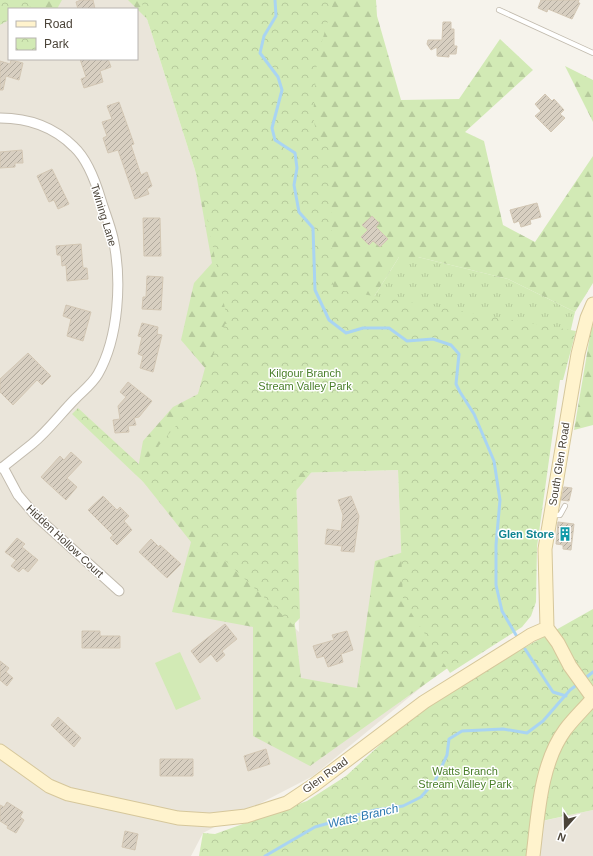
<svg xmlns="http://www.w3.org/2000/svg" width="593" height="856" viewBox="0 0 593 856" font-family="Helvetica,sans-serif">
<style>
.residential{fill:#eae5da}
.grass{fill:url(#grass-tufts)}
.forest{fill:url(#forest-firs)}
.park{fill:url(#park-crowns)}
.pitch{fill:#d2eab5}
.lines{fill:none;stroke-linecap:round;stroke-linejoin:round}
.stream{stroke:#a9d4f2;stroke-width:3}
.building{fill:url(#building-hatch);stroke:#d3c7b4}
.service-casing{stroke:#c2bbae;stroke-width:6}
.minor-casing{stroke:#c2bbae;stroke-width:11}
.secondary-casing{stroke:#d6c79b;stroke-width:15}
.service{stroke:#fff;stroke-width:4.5}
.minor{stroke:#fff;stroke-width:9}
.secondary{stroke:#fff3cd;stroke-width:13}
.labels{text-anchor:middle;stroke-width:3;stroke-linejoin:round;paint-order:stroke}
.street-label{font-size:11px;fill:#4b4439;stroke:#fff}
.park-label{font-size:11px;fill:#4a7f2a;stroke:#fff}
.culture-label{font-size:11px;font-weight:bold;fill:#0d838f;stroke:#fff;text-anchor:end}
.water-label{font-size:12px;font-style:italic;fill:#2e7ab2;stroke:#fff}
</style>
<defs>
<pattern id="grass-tufts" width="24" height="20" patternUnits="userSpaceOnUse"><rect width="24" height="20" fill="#d2eab5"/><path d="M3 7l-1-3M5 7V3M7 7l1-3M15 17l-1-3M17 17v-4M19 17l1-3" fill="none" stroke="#b6ca9c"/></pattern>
<pattern id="forest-firs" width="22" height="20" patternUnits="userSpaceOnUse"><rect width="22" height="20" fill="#d2eab5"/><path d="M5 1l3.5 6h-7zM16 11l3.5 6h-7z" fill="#b6ca9c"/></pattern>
<pattern id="park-crowns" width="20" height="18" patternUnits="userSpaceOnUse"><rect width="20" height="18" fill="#d2eab5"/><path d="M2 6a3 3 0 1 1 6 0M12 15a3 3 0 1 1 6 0" fill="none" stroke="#b6ca9c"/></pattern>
<pattern id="building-hatch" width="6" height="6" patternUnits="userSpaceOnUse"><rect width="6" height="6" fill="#d8cfc1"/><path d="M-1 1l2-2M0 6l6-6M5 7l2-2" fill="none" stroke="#b1aa9e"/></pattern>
</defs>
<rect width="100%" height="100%" fill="#f6f3ec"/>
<path class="residential" d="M41 0H141L202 192 228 324 194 405 136 475 299 632 296 473 398 470 403 600 446 667 313 776 203 833 191 856H0V25L9 20V59H137V9H26Z
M593 810V856H527L538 822Z"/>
<path class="grass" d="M399 257H418L508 279 575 312 551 415 362 316Z"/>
<path class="forest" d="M30 0H62L57 9H19Z
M128 0H376L377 16 401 100 459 99 500 39 533 70 465 132 484 141 503 225 535 242 593 156V283L575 312 508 279 418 257H399L362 316 338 440 295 492 290 582 301 678 357 688 375 561 429 544 466 655 310 766 253 736V627L172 612 191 542 137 474 143 441 173 407 198 394 205 368 181 340 194 283 212 263 194 162 148 20Z
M565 66 593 80V122Z
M593 325V425L574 430 591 330Z"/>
<path class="park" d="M0 0H41L26 9H9V20L0 25Z
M141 0H334L317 58 313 117 317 135 330 150 333 289 576 331 563 380H560L537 547 536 602 531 616 522 627 450 673 403 600 398 470 296 473 300 618 293 625 72 414 78 408 141 466 194 405 225 324H228L202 192Z
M593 609V810L537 822 527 856H199L203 833 215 834 307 801 346 776 394 732 421 711 515 653Z"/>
<path class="pitch" d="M180 652 201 699 176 710 155 663Z"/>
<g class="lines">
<path class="stream" d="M275 0 276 16 264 36 260 53 278 77 282 90 272 128 275 140 295 153 297 168 294 185 299 212 313 228 315 290 329 320 346 333 363 328H389L407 341 433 339 451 345 459 354 456 384 460 392 474 414 494 461 500 500 496 545V585L502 611 516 635
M525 649 553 692 566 696
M584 679 593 672
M265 856 315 827 375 810 403 806 421 797 435 781 447 755 449 739 462 731 503 729 527 733 543 721 570 690 578 684"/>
</g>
<path class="building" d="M81 0H93L95 9H78L76 2Z
M541 0H579L578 3H580L572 19 548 9 547 12 538 8Z
M443 22H451V29H454V46H457L456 54H449V57L437 56V47L431 50 427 44 428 40H442Z
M80 59H108L111 67 100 71 103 82 84 88 81 79 86 77Z
M11 60 23 63 19 80 6 76 3 90H0V61L10 64Z
M545 94 552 101 554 99 564 110 560 114 565 118 551 132 535 116 541 111 535 104Z
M119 102 134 144 131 145 141 175 147 172 152 186 147 189 149 194 135 199 118 150 108 153 103 138 107 136 102 122 112 119 107 106Z
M22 150 23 163H15V167L0 168V152Z
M52 169 69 204 58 209 54 200 49 202 37 176Z
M537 203 541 217 530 220 531 224 521 227 519 221 514 223 510 210Z
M372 216 379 223 376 227 388 239 380 247 373 241 369 245 361 237 368 230 362 225Z
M143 218H160L161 256H144Z
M81 244 83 268H87L88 279 67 281 66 265 62 266 61 255H57L56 246Z
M147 276 163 277 161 310 142 309 143 297H146Z
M66 305 91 312 83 341 67 336 71 319 63 316Z
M142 323 158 327 157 334 162 335 153 372 140 368 143 356 138 354 142 337 138 336Z
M28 353 51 376 42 385 37 380 13 405 0 392V379Z
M128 382 152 401 139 417 134 418 136 425 128 426 129 432 115 433 113 420 120 419 118 406 126 397 120 392Z
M71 452 82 462 67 478 77 487 66 500 41 477 60 456 64 460Z
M564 487 572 488 569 501 561 500Z
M103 496 117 510 120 507 129 516 124 521 132 530 117 545 110 538 113 535 88 510Z
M351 496 359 516 354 552 341 551 342 546 325 544 327 529 341 531 343 515 338 500Z
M558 522 574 524 571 550 563 549V545L556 544Z
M17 538 25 544 22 547 38 560 28 572 23 568 19 572 11 566 16 560 5 552Z
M151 539 159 547 160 545 181 564 167 578 139 552Z
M225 624 237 639 222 651 225 655 217 662 211 654 200 663 191 651Z
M82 631H100V636H120V648H82Z
M347 631 353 650 341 654 343 662 328 667 324 656 317 658 313 646 334 640 332 635Z
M0 661 9 668 6 672 13 678 7 686 0 680Z
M58 717 81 738 74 747 51 725Z
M266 749 270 764 248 771 244 756Z
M160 759H193V776H160Z
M7 802 23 812 20 817 24 820 16 833 7 828 8 826 0 821V805L4 807Z
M125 831 138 834 135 850 122 847Z"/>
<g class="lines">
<defs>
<path id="service" d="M499 10 593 53
M552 515H560L565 506"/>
<path id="minor" d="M0 118C28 118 54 127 74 147 88 160 96 183 101 200 105 213 110 225 113 238 122 279 119 337 98 374 93 383 83 391 76 398 61 413 48 431 32 444 22 452 13 459 3 467L0 468
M3 467 18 495 36 516 119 591"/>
<path id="secondary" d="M547 628 545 549 578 354 587 318 593 304
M547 628 558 643 570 666 593 698
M0 751 49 786 68 794 178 818 210 820 246 816 287 803 314 785 424 702 517 644 531 635 547 628
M533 856C538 816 540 764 565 730 573 719 584 709 593 698"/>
</defs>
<use href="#service" class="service-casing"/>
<use href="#minor" class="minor-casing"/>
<use href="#secondary" class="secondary-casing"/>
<use href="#service" class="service"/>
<use href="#minor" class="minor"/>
<use href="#secondary" class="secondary"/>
</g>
<defs>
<symbol id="building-bare" viewBox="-9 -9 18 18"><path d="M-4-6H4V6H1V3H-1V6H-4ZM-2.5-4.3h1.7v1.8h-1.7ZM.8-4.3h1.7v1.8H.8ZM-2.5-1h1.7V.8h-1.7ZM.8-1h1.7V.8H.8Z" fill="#0f9aa8" stroke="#fff" stroke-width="2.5" paint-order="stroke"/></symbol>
</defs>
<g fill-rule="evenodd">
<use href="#building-bare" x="555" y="524" width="20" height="20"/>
</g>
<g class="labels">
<g class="street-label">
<text transform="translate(104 215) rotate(73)" y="4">Twining Lane</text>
<text transform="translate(559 464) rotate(-81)" y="4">South Glen Road</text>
<text transform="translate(65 541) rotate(43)" y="4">Hidden Hollow Court</text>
<text transform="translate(325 775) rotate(-36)" y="4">Glen Road</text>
</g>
<g class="park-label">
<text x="305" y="377">Kilgour Branch<tspan x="305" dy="13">Stream Valley Park</tspan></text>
<text x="465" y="775">Watts Branch<tspan x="465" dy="13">Stream Valley Park</tspan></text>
</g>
<g class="culture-label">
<text x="554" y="538">Glen Store</text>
</g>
<g class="water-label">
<text transform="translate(363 816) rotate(-13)" y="4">Watts Branch</text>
</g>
</g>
<rect x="8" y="8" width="130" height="52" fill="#ffffff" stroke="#b7b4b0"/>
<rect x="16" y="21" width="20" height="6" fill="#fff3cd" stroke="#b7b4b0"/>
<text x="44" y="28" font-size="12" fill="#4b4439">Road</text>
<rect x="16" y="38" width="20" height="12" fill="url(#park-crowns)" stroke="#b7b4b0"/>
<text x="44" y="48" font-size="12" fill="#4b4439">Park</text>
<g transform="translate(565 828) rotate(200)" stroke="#ffffff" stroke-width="3" paint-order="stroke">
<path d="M0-3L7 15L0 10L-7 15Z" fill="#4b4439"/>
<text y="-6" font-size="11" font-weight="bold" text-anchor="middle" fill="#4b4439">N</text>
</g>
</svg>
